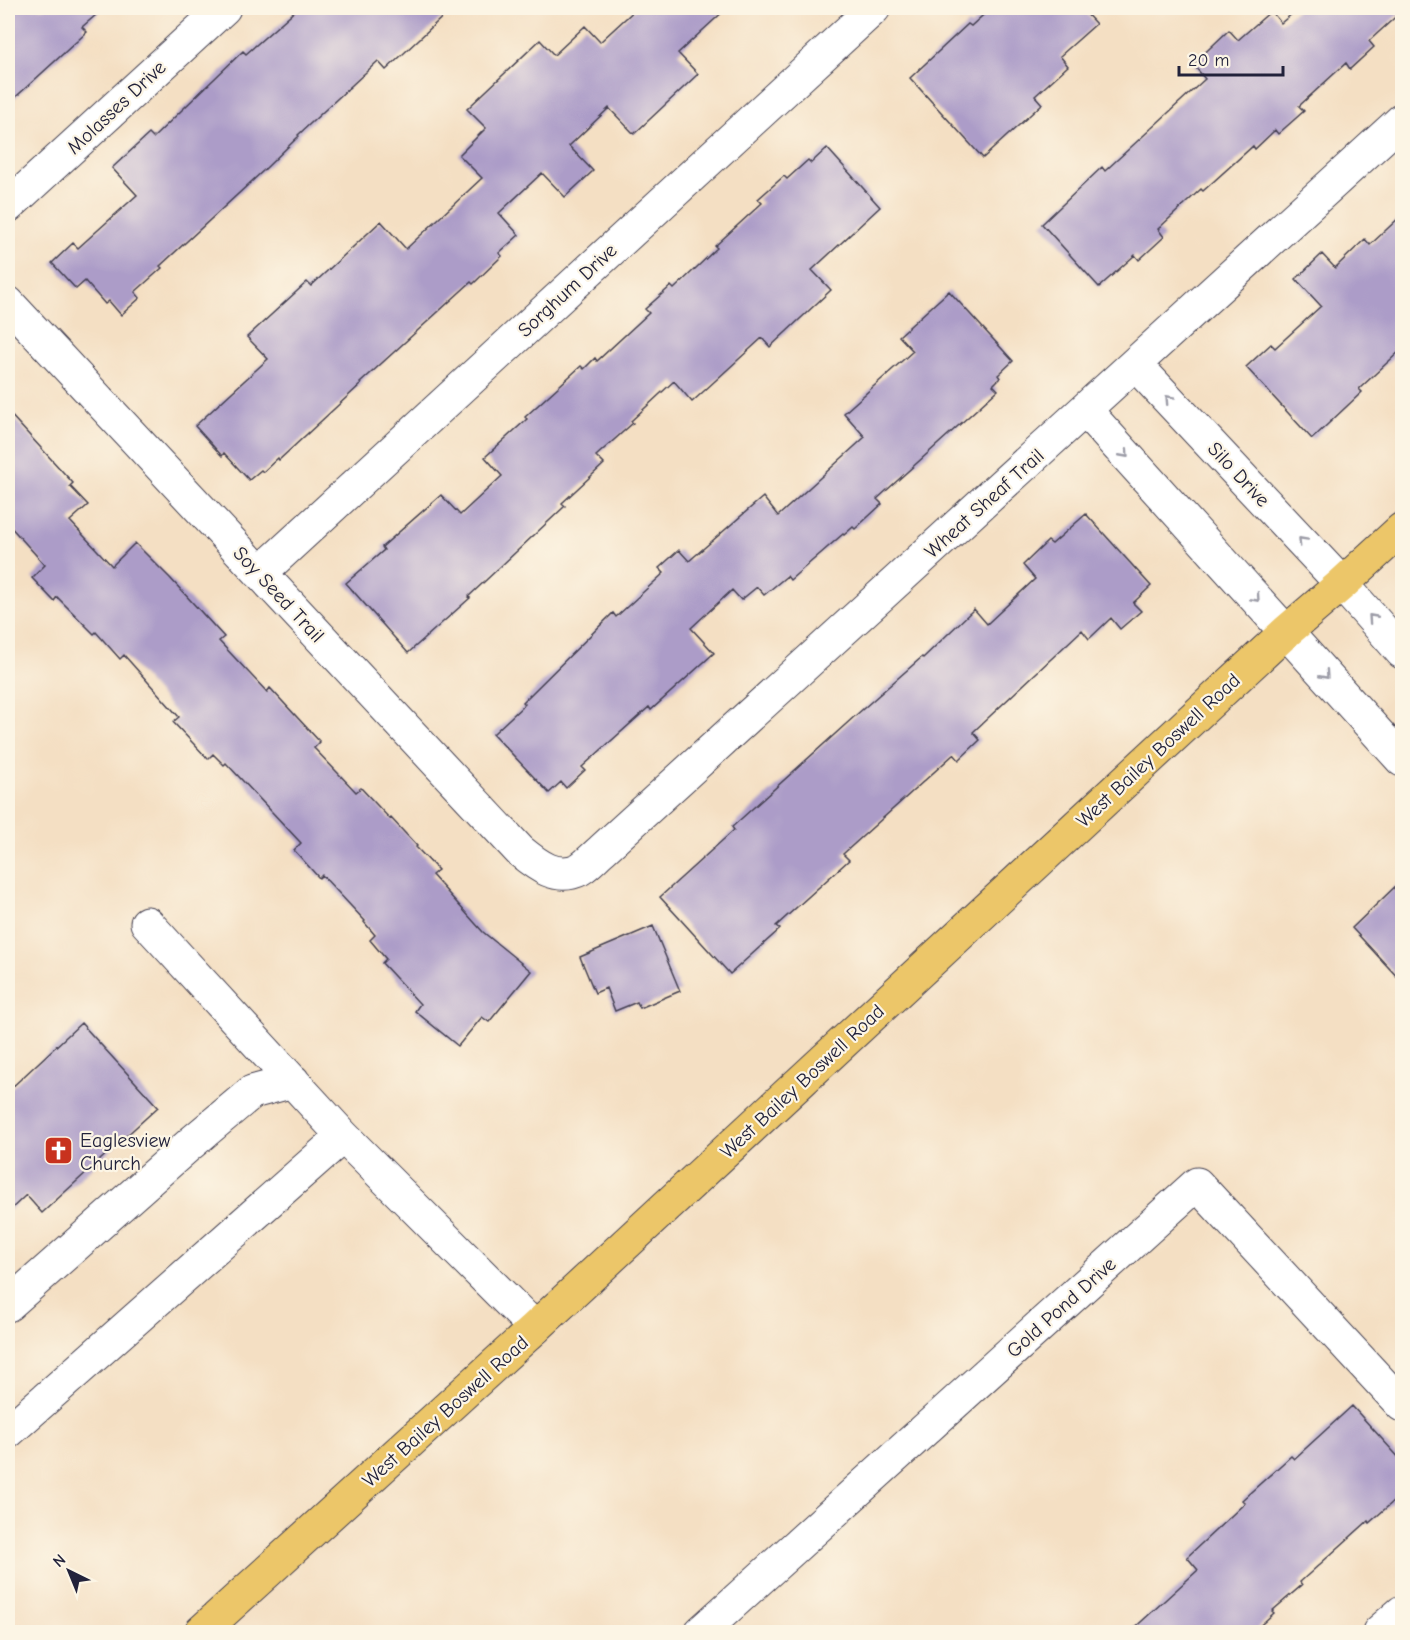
<svg xmlns="http://www.w3.org/2000/svg" width="1410" height="1640" viewBox="0 0 1410 1640" font-family="'Comic Neue',sans-serif">
<style>
.building{fill:#ac9cc8}
.lines{fill:none;stroke-linecap:round;stroke-linejoin:round}
.minor-casing{stroke:#423e4f;stroke-width:35}
.major-casing{stroke:#423e4f;stroke-width:35}
.minor{stroke:#fff;stroke-width:33}
.major{stroke:#ecc669;stroke-width:33}
.oneway{stroke:#9c9ca7}
.labels{text-anchor:middle;stroke-width:4.5;stroke-linejoin:round;paint-order:stroke}
.street-label{font-size:20px;fill:#22223b;stroke:#fcf5e5}
.poi-label{font-size:20px;fill:#22223b;stroke:#fcf5e5;text-anchor:start}
</style>
<rect width="100%" height="100%" fill="#fcf5e5"/>
<filter id="ink" filterUnits="userSpaceOnUse"><feTurbulence type="fractalNoise" baseFrequency=".0167" numOctaves="2"/><feDisplacementMap in="SourceGraphic" scale="12" xChannelSelector="R" yChannelSelector="G"/><feConvolveMatrix kernelMatrix="1 2 1 2 8 2 1 2 1" color-interpolation-filters="sRGB"/></filter>
<filter id="wash" filterUnits="userSpaceOnUse"><feTurbulence type="fractalNoise" baseFrequency=".008" numOctaves="4" result="noise"/><feDisplacementMap in="SourceGraphic" scale="24" xChannelSelector="R" yChannelSelector="G"/><feGaussianBlur stdDeviation="1.35" result="paint"/><feColorMatrix in="noise" values="0 0 0 0 0 0 0 0 0 0 0 0 0 0 0 0 0 1.4 0 .05"/><feComposite in="paint" operator="in"/></filter>
<g filter="url(#wash)">
<rect width="100%" height="100%" fill="#f4dfc3"/>
<g id="blocks">
<path class="building" d="M8 8H104L82 27 87 32 8 104Z
M298 8H452L386 70 378 61 298 135 299 136 264 170 160 266 162 268 135 292 140 298 121 315 109 301 105 304 85 281 76 289 52 263 73 243 78 248 137 195 112 168 149 134 153 138 243 51 246 54Z
M637 8H727L678 53 698 74 634 134 609 108 569 146 593 171 565 197 542 173 499 213 519 235 499 253 502 256 473 284 471 282 360 383 361 384 279 460 278 458 263 472 261 470 249 480 224 453 222 456 195 426 268 359 247 337 307 282 311 286 381 221 406 249 482 178 459 155 486 128 467 109 540 40 554 55 585 26 600 42Z
M991 8H1081L1096 24 1060 56 1068 66 1035 96 1042 104 983 158 910 78 968 24 971 26Z
M1299 8H1402V11L1369 41 1374 47 1350 69 1346 63 1299 106 1304 111 1278 134 1275 130 1255 149 1253 146 1203 191 1201 189 1158 229 1164 237 1139 260 1135 255 1099 287 1042 224 1102 167 1105 171 1205 79 1193 64 1229 30 1238 40 1271 11 1281 23Z
M827 148 880 207 812 270 831 290 770 347 762 338 692 402 674 381 631 421 633 423 596 456 604 464 562 503 565 506 468 597 470 598 408 653 346 583 384 550 382 547 441 495 460 515 502 476 485 457 527 419 525 417 581 366 584 369 595 358 597 361 649 313 645 309 671 286 674 289 717 248 715 246 762 203 758 199 784 176 787 179 808 160 811 163Z
M1402 215V349L1359 389 1362 392 1312 439 1246 367 1271 344 1275 348 1321 306 1296 279 1322 254 1335 268 1365 239 1370 245Z
M949 291 1013 361 998 375 1000 378 993 385 998 390 877 499 882 504 855 529 853 527 844 535 843 534 790 580 787 576 764 595 757 587 741 600 732 590 691 628 714 653 651 710 649 707 582 767 585 770 566 788 561 782 549 793 493 734 525 704 523 702 613 613 616 617 664 573 659 568 679 550 689 561 763 497 778 516 865 437 844 413 913 351 899 336Z
M8 412 73 483 70 486 88 505 70 521 112 566 135 543 170 578 224 637 219 641 267 692 270 688 320 742 314 748 356 792 361 788 390 819 391 818 417 846 416 847 438 870 432 875 483 932 531 971 489 1022 482 1017 458 1046 415 1011 420 1004 382 963 386 959 370 940 375 935 364 922 365 921 322 875 319 878 294 850 301 843 226 763 224 765 213 754 208 759 173 722 179 717 124 655 120 659 96 632 94 634 57 597 54 601 32 578 45 565 8 524Z
M1086 514 1151 586 1133 603 1141 611 1120 629 1111 618 1089 639 1082 630 973 732 980 740 959 760 954 754 843 854 849 860 776 926 780 929 730 974 660 897 734 830 732 827 855 716 922 657 923 658 974 609 987 624 1035 579 1023 565 1048 541 1052 544Z
M1402 880V982L1352 928Z
M653 926 680 991 640 1008 637 1002 615 1011 606 988 595 993 580 957Z
M81 1023 158 1107 42 1213 26 1195 8 1212V1091Z
M1352 1406 1402 1461V1494L1369 1523 1368 1521 1300 1582 1302 1585 1272 1611 1274 1613 1253 1632H1130L1198 1570 1187 1557 1245 1503 1242 1500 1291 1456 1294 1459Z"/>
</g>
</g>
<g filter="url(#ink)">
<use href="#blocks" fill-opacity="0" stroke="#423e4f" stroke-width="1.5"/>
<g class="lines">
<defs>
<path id="minor" d="M8 206 224 8
M8 303 520 851C537 865 557 881 580 869 588 864 595 856 602 850L1402 120
M1136 365 1342 584 1402 652
M1085 410 1402 760
M260 573 874 8
M147 923 343 1136
M8 1305 190 1144 252 1092 293 1081
M8 1432 343 1136 535 1328
M701 1632 1197 1184 1402 1405
M1379 1632 1402 1612"/>
<path id="major" d="M201 1632 535 1328 1286 632 1342 584 1402 529"/>
</defs>
<use href="#minor" class="minor-casing"/>
<use href="#major" class="major-casing"/>
<use href="#minor" class="minor"/>
<use href="#major" class="major"/>
</g>
<defs><path id="oneway-chevron" d="M-2-3.5L2.5 0L-2 3.5" fill="none" stroke-width="1.6" stroke-linecap="round" stroke-linejoin="round" transform="scale(1.5)"/></defs>
<g class="oneway">
<use href="#oneway-chevron" transform="translate(1169 399) rotate(-133)"/>
<use href="#oneway-chevron" transform="translate(1125 454) rotate(48)"/>
<use href="#oneway-chevron" transform="translate(1302 541) rotate(-133)"/>
<use href="#oneway-chevron" transform="translate(1256 598) rotate(48)"/>
<use href="#oneway-chevron" transform="translate(1372 618) rotate(-132)"/>
<use href="#oneway-chevron" transform="translate(1325 675) rotate(48)"/>
</g>
</g>
<defs>
<symbol id="church-square" viewBox="-11 -11 22 22"><rect x="-9" y="-9" width="18" height="18" rx="4" fill="#c8321e" stroke="#fcf5e5"/><path d="M-1.2-6h2.4v3.5h3.3v2.4h-3.3V6h-2.4V-.1h-3.3v-2.4h3.3Z" fill="#fff"/></symbol>
</defs>
<g fill-rule="evenodd">
<use href="#church-square" x="42" y="1134" width="33" height="33"/>
</g>
<g class="labels">
<g class="street-label">
<text transform="translate(116 107) rotate(-43)" y="7">Molasses Drive</text>
<text transform="translate(567 290) rotate(-43)" y="7">Sorghum Drive</text>
<text transform="translate(1239 474) rotate(47)" y="7">Silo Drive</text>
<text transform="translate(984 503) rotate(-42)" y="7">Wheat Sheaf Trail</text>
<text transform="translate(279 594) rotate(47)" y="7">Soy Seed Trail</text>
<text transform="translate(1158 750) rotate(-43)" y="7">West Bailey Boswell Road</text>
<text transform="translate(802 1081) rotate(-43)" y="7">West Bailey Boswell Road</text>
<text transform="translate(1061 1307) rotate(-42)" y="7">Gold Pond Drive</text>
<text transform="translate(445 1411) rotate(-42)" y="7">West Bailey Boswell Road</text>
</g>
<g class="poi-label">
<text x="80" y="1147">Eaglesview<tspan x="80" dy="23">Church</tspan></text>
</g>
</g>
<rect width="1410" height="1640" fill="none" stroke="#fcf5e5" stroke-width="30"/>
<g transform="translate(69 1571) rotate(317)" stroke="#fcf5e5" stroke-width="4.5" paint-order="stroke">
<path d="M0-4.5L10 22L0 15L-10 22Z" fill="#22223b"/>
<text y="-9" font-size="16" font-weight="bold" text-anchor="middle" fill="#22223b">N</text>
</g>
<path d="M1179 66v9h104v-9" fill="none" stroke="#22223b" stroke-width="3"/>
<text x="1188" y="66" font-size="18" fill="#22223b" stroke="#fcf5e5" stroke-width="4.5" paint-order="stroke">20 m</text>
</svg>
